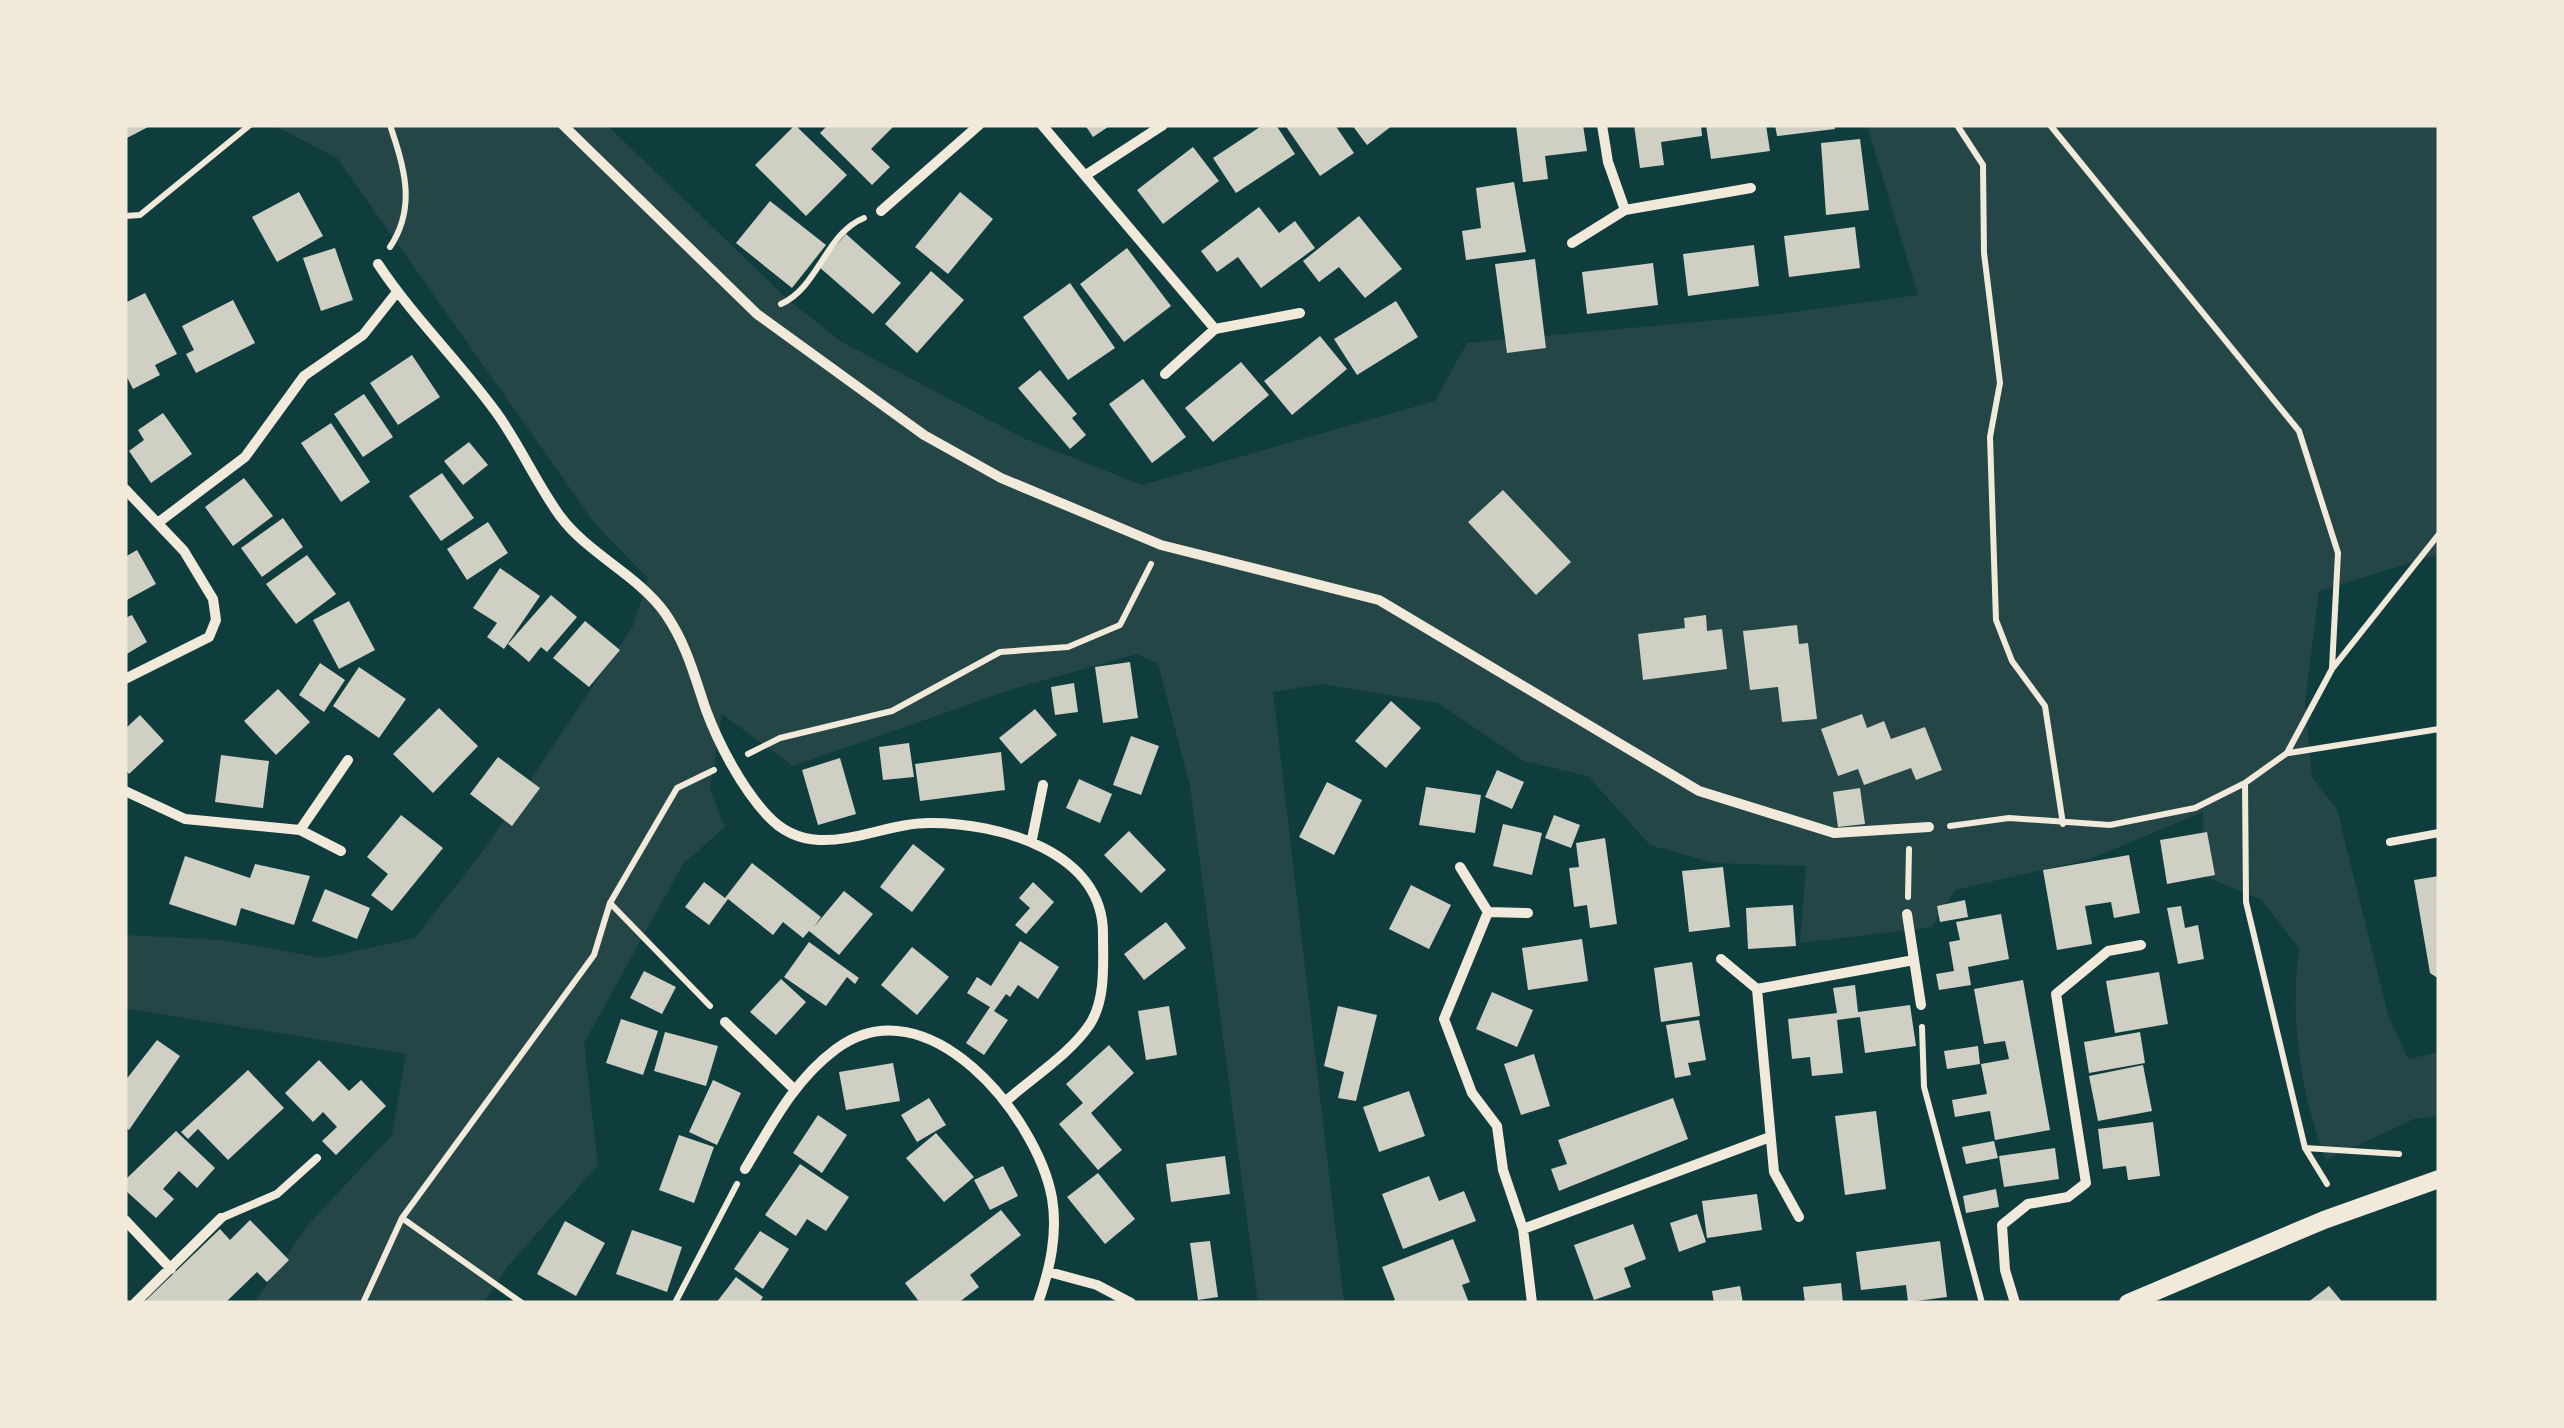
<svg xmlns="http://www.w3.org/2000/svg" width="2564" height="1428" viewBox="0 0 2564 1428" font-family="'IBM Plex Sans',sans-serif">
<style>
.green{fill:#244646}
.building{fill:#cfcfc3}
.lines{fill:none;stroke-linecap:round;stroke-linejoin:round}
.path{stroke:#f1e9da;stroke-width:6}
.service{stroke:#f1e9da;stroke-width:8}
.minor{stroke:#f1e9da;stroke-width:10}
.tertiary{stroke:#f1e9da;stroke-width:18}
</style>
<rect width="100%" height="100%" fill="#0f3d3e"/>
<path class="green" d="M273 125H607L788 300 842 342 1023 438 1142 485 1435 401 1467 343 1772 315 1918 295 1867 125H2439V554L2319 591 2305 703 2312 777 2337 809 2389 1018 2408 1059 2439 1052V1116L2414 1119 2326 1160C2300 1093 2290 1020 2299 948L2261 899 2203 876V812L2090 859 1955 890 1932 927 1800 943 1806 866 1714 863 1650 845 1588 776 1524 761 1438 703 1321 684 1273 692 1344 1303H1258L1190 786 1158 664 1137 654 1016 688 793 766 722 714 710 790 725 827 683 864 584 1043 598 1165 507 1267 483 1303H254L308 1225 392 1135 406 1054 125 1008V935L223 940 323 958 415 938 486 847 633 626 648 578 596 525 337 158Z"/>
<path class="building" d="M125 125H152L125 139Z
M795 125 847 175 806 216 755 165Z
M828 125H895L871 149 890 167 872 185 820 133Z
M1085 125H1111L1093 137Z
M1263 125H1276L1295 154 1236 193 1213 158Z
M1285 125H1335L1354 153 1320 176Z
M1352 125H1393L1367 145Z
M1516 125H1583L1587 151 1545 156 1548 179 1523 182Z
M1634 125H1701L1702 136 1661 142 1664 165 1640 168Z
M1706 125H1766L1770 151 1711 159Z
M1775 125H1834L1835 129 1777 136Z
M1860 139 1869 210 1826 215 1821 143Z
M1193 147 1219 181 1163 224 1137 190Z
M1514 182 1526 252 1466 260 1462 231 1481 228 1476 188Z
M299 192 323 236 277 262 252 217Z
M960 192 993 219 948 274 915 247Z
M770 201 826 245 792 288 736 243Z
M1259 207 1279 233 1295 221 1315 248 1261 288 1238 257 1217 272 1201 251Z
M1359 216 1402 269 1365 298 1339 267 1319 282 1303 261Z
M1855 227 1860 268 1789 277 1784 236Z
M846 234 901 283 873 314 818 266Z
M1754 245 1759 286 1688 296 1683 254Z
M335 248 353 300 321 311 303 258Z
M1127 248 1171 306 1124 342 1080 284Z
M1535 259 1546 348 1507 353 1495 264Z
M1653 263 1658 305 1587 314 1582 272Z
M931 271 964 300 917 353 885 324Z
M1070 283 1115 348 1068 380 1023 317Z
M145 293 177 354 155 365 160 375 133 389 125 373V303Z
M233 300 255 343 196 373 186 354 194 350 182 326Z
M1396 301 1418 337 1357 375 1334 339Z
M1320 336 1347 369 1292 415 1264 381Z
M412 355 440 397 398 425 370 383Z
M1241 362 1269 395 1213 442 1185 408Z
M1040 370 1077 414 1072 418 1086 435 1070 449 1018 388Z
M1143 379 1186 437 1152 463 1109 404Z
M364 394 393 437 363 457 334 414Z
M163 413 192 454 151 483 129 451 144 440 138 430Z
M331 423 370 482 341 502 301 443Z
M469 442 488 465 463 485 444 461Z
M442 473 474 518 441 541 409 496Z
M244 478 273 516 233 546 205 507Z
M1503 490 1571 562 1536 595 1468 522Z
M283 518 303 547 262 577 241 548Z
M488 522 508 553 467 580 447 549Z
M137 550 156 584 125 601V557Z
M307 555 336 594 296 624 266 584Z
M500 568 540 596 504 649 487 637 497 623 473 608Z
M551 595 577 617 547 652 541 647 529 662 508 644Z
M349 601 375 650 339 669 313 620Z
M132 615 147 642 125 655V618Z
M1706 615 1707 631 1722 629 1727 669 1643 680 1638 634 1685 628 1684 618Z
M585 621 620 650 589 687 553 658Z
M1797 625 1799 644 1808 643 1817 719 1782 722 1778 687 1750 690 1743 631Z
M1130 662 1138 718 1103 723 1095 667Z
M320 663 345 680 324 712 299 695Z
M359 667 406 699 379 738 333 706Z
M1074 683 1078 712 1055 715 1051 687Z
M278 689 310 722 276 755 244 721Z
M1391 701 1421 728 1386 768 1355 741Z
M439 708 478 746 433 793 393 754Z
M1035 709 1057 735 1021 764 999 738Z
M1862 714 1867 728 1884 721 1891 739 1925 727 1942 770 1916 780 1911 768 1864 785 1858 769 1838 776 1821 729Z
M140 715 164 741 129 774 125 769V729Z
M1131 736 1159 746 1141 795 1113 785Z
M909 743 914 777 883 780 879 747Z
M1001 752 1005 790 920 801 915 764Z
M221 755 269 761 263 808 215 802Z
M498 757 540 788 512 826 470 794Z
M840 758 856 814 818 825 802 770Z
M1497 770 1524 782 1512 809 1485 797Z
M1079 779 1112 794 1100 823 1066 808Z
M1327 782 1362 800 1334 855 1299 837Z
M1426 787 1481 795 1475 833 1419 825Z
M1860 788 1865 824 1838 827 1833 792Z
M401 815 443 848 392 911 371 895 388 874 367 857Z
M1554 815 1580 825 1571 848 1545 838Z
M1503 824 1542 833 1532 875 1493 866Z
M1129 831 1166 870 1141 893 1104 855Z
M2207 832 2215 875 2167 884 2160 840Z
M1605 838 1617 924 1590 928 1587 905 1574 907 1569 868 1579 867 1576 843Z
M913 844 945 869 912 912 880 887Z
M2129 855 2140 913 2114 918 2111 902 2085 906 2092 944 2057 950 2043 870Z
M185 856 250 878 255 864 310 876 294 925 241 908 236 926 169 904Z
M752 863 821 917 814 927 844 891 873 914 839 955 809 931 803 938 783 922 773 935 728 899 709 925 685 907 704 882 725 898Z
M1723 867 1730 927 1689 932 1682 871Z
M2439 876V979L2430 973 2414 880Z
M1033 882 1054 902 1026 934 1015 925 1030 908 1019 898Z
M1411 885 1451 905 1429 949 1389 929Z
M325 889 370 908 357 939 312 921Z
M1965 900 1968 917 1940 922 1937 906Z
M1793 905 1796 946 1748 949 1746 908Z
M2181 906 2185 928 2198 925 2204 959 2178 964 2167 908Z
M2001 914 2009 959 1968 967 1971 985 1939 990 1936 974 1954 971 1949 942 1960 940 1956 922Z
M1166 922 1186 948 1144 980 1124 954Z
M1582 939 1588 981 1528 990 1522 948Z
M1020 941 1059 967 1038 999 1018 985 1010 997 1006 994 994 1011 1008 1020 984 1055 966 1043 990 1007 967 993 977 977 991 986Z
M809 942 859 978 855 984 847 977 826 1006 784 977Z
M912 947 949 977 917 1015 881 985Z
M1692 962 1700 1016 1661 1022 1654 968Z
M644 971 676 987 662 1014 630 998Z
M2159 972 2168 1024 2115 1033 2106 981Z
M781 979 806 1002 776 1035 750 1012Z
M2023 980 2050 1130 1995 1140 1990 1111 1955 1117 1952 1100 1987 1094 1981 1064 2009 1059 2005 1041 1984 1044 1974 989Z
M1855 985 1858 1012 1910 1005 1916 1046 1865 1053 1860 1017 1837 1020 1843 1073 1812 1076 1810 1057 1792 1059 1788 1019 1837 1013 1833 988Z
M1492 992 1533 1010 1517 1047 1476 1029Z
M1169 1006 1177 1055 1146 1060 1138 1011Z
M1338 1006 1377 1015 1356 1101 1338 1098 1344 1072 1324 1066Z
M621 1019 658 1031 643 1075 606 1063Z
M1699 1020 1706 1060 1688 1063 1691 1075 1675 1078 1666 1025Z
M665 1032 718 1046 706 1086 654 1071Z
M2140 1032 2145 1063 2089 1073 2084 1042Z
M157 1040 180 1056 129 1130 125 1127V1081Z
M1109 1045 1134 1073 1091 1113 1122 1150 1098 1170 1059 1124 1083 1103 1066 1084Z
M1978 1046 1980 1064 1947 1069 1944 1051Z
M1534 1054 1550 1106 1521 1115 1504 1064Z
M319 1060 349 1091 361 1080 386 1106 336 1155 322 1141 337 1127 323 1112 313 1122 285 1093Z
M893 1063 900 1101 846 1110 839 1072Z
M2143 1065 2152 1111 2098 1121 2089 1076Z
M248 1070 284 1108 228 1160 198 1129 188 1139 181 1132Z
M713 1080 741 1093 717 1145 689 1132Z
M1409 1091 1425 1136 1379 1152 1363 1107Z
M929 1098 946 1125 917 1142 901 1115Z
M1673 1098 1688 1139 1559 1191 1551 1169 1567 1164 1558 1140Z
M1876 1111 1886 1189 1845 1195 1835 1116Z
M818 1115 847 1135 822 1173 793 1153Z
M2153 1122 2160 1176 2128 1180 2126 1166 2103 1169 2098 1129Z
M176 1131 215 1168 197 1188 179 1171 163 1189 174 1199 156 1218 125 1190V1180Z
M936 1133 974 1177 944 1202 906 1158Z
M679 1135 714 1147 694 1203 659 1190Z
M1994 1141 1998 1158 1966 1164 1962 1147Z
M2055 1148 2059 1179 2004 1187 1999 1156Z
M1225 1156 1230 1194 1171 1202 1166 1164Z
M800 1164 849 1197 826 1231 807 1219 796 1236 765 1215Z
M1003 1166 1018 1196 990 1210 974 1180Z
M1098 1173 1135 1219 1105 1244 1067 1197Z
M1429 1176 1439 1201 1464 1191 1476 1221 1403 1249 1382 1194Z
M1996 1189 1999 1207 1966 1213 1963 1196Z
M1757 1194 1762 1230 1707 1238 1702 1201Z
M1001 1210 1021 1235 970 1275 979 1287 958 1303H920L905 1283Z
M1697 1214 1706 1242 1679 1252 1670 1223Z
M250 1220 289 1260 267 1282 257 1272 225 1303H143L220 1229 230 1240Z
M565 1221 605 1243 576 1296 537 1274Z
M1633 1224 1646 1259 1624 1268 1631 1287 1594 1300 1574 1245Z
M632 1230 682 1247 667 1292 616 1274Z
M760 1231 789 1249 763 1289 734 1269Z
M1453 1239 1470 1282 1462 1285 1469 1303H1388L1395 1300 1382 1267Z
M1210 1241 1218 1297 1198 1300 1190 1243Z
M1940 1241 1947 1297 1908 1302 1906 1285 1861 1290 1856 1252Z
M736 1277 763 1297 759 1303H716Z
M1841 1283 1843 1303H1805L1803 1287Z
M1740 1286 1743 1303H1714L1712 1291Z
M2329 1286 2343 1303H2307Z"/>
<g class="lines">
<path class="path" d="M1957 125 1983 165 1984 253 2000 383 1990 437 1996 620 2012 661 2045 706 2063 824
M2050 125 2299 431 2338 553 2332 668
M125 216 140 215 250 125
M390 247C417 207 404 167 390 125
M781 304C818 288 826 233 864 218
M2289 753 2439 729
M748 754 780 738 892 711 1000 652 1068 647 1120 625 1151 564
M1950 826 2009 818 2110 825 2195 808 2245 783
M1908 897 1909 849
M610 903 710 1006
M1922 1027 1924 1087 1982 1303
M2305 1148 2399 1154
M2327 1184 2305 1148 2246 902 2245 783 2287 753 2332 669 2439 534
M402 1218 522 1303
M363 1303 402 1218 594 955 610 903 677 788 714 770
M675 1303 737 1184"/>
<path class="service" d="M2390 842 2439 833
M221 1218 277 1194 317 1158"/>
<path class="minor" d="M563 125 757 314 924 435 1001 478 1161 545 1379 600 1699 791 1834 833 1929 827
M1042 125 1215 329
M1602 125 1608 162 1625 210
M1086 175 1163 125
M881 211 979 125
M1572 243 1625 210 1751 188
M378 264C413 317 459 361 496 412 520 445 536 483 560 516 588 554 638 575 665 613 687 645 694 675 706 710 719 745 742 788 767 815 814 867 876 822 931 823 998 823 1104 851 1103 935 1103 963 1106 999 1090 1024 1071 1053 1032 1078 1006 1101
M1165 374 1215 329 1300 313
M125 489 184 551 213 599 216 620 209 637 125 679
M159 522 245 457 304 376 363 335 397 292
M125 791 185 819 300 830 341 851
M300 830 348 760
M1032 839 1043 785
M1460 867 1488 912 1528 913
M1488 912 1444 1019 1472 1093 1497 1126 1503 1170 1523 1229 1532 1303
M1907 914 1921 1005
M1721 959 1757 989 1774 1172 1799 1217
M1757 989 1914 960
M725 1022 794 1089
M745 1169C771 1126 794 1080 836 1049 927 981 1037 1116 1052 1198 1058 1234 1050 1269 1038 1303
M125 1220 171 1269
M1523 1229 1770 1137
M1049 1272 1097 1285 1131 1303
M135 1303 221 1218
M2015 1303 2005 1270 2002 1225 2028 1204 2068 1197 2086 1183 2056 994 2108 951 2141 945"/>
<path class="tertiary" d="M2128 1303 2324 1220 2439 1179"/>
</g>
<rect width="2564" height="1428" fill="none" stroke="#f1e9da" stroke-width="255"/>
</svg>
